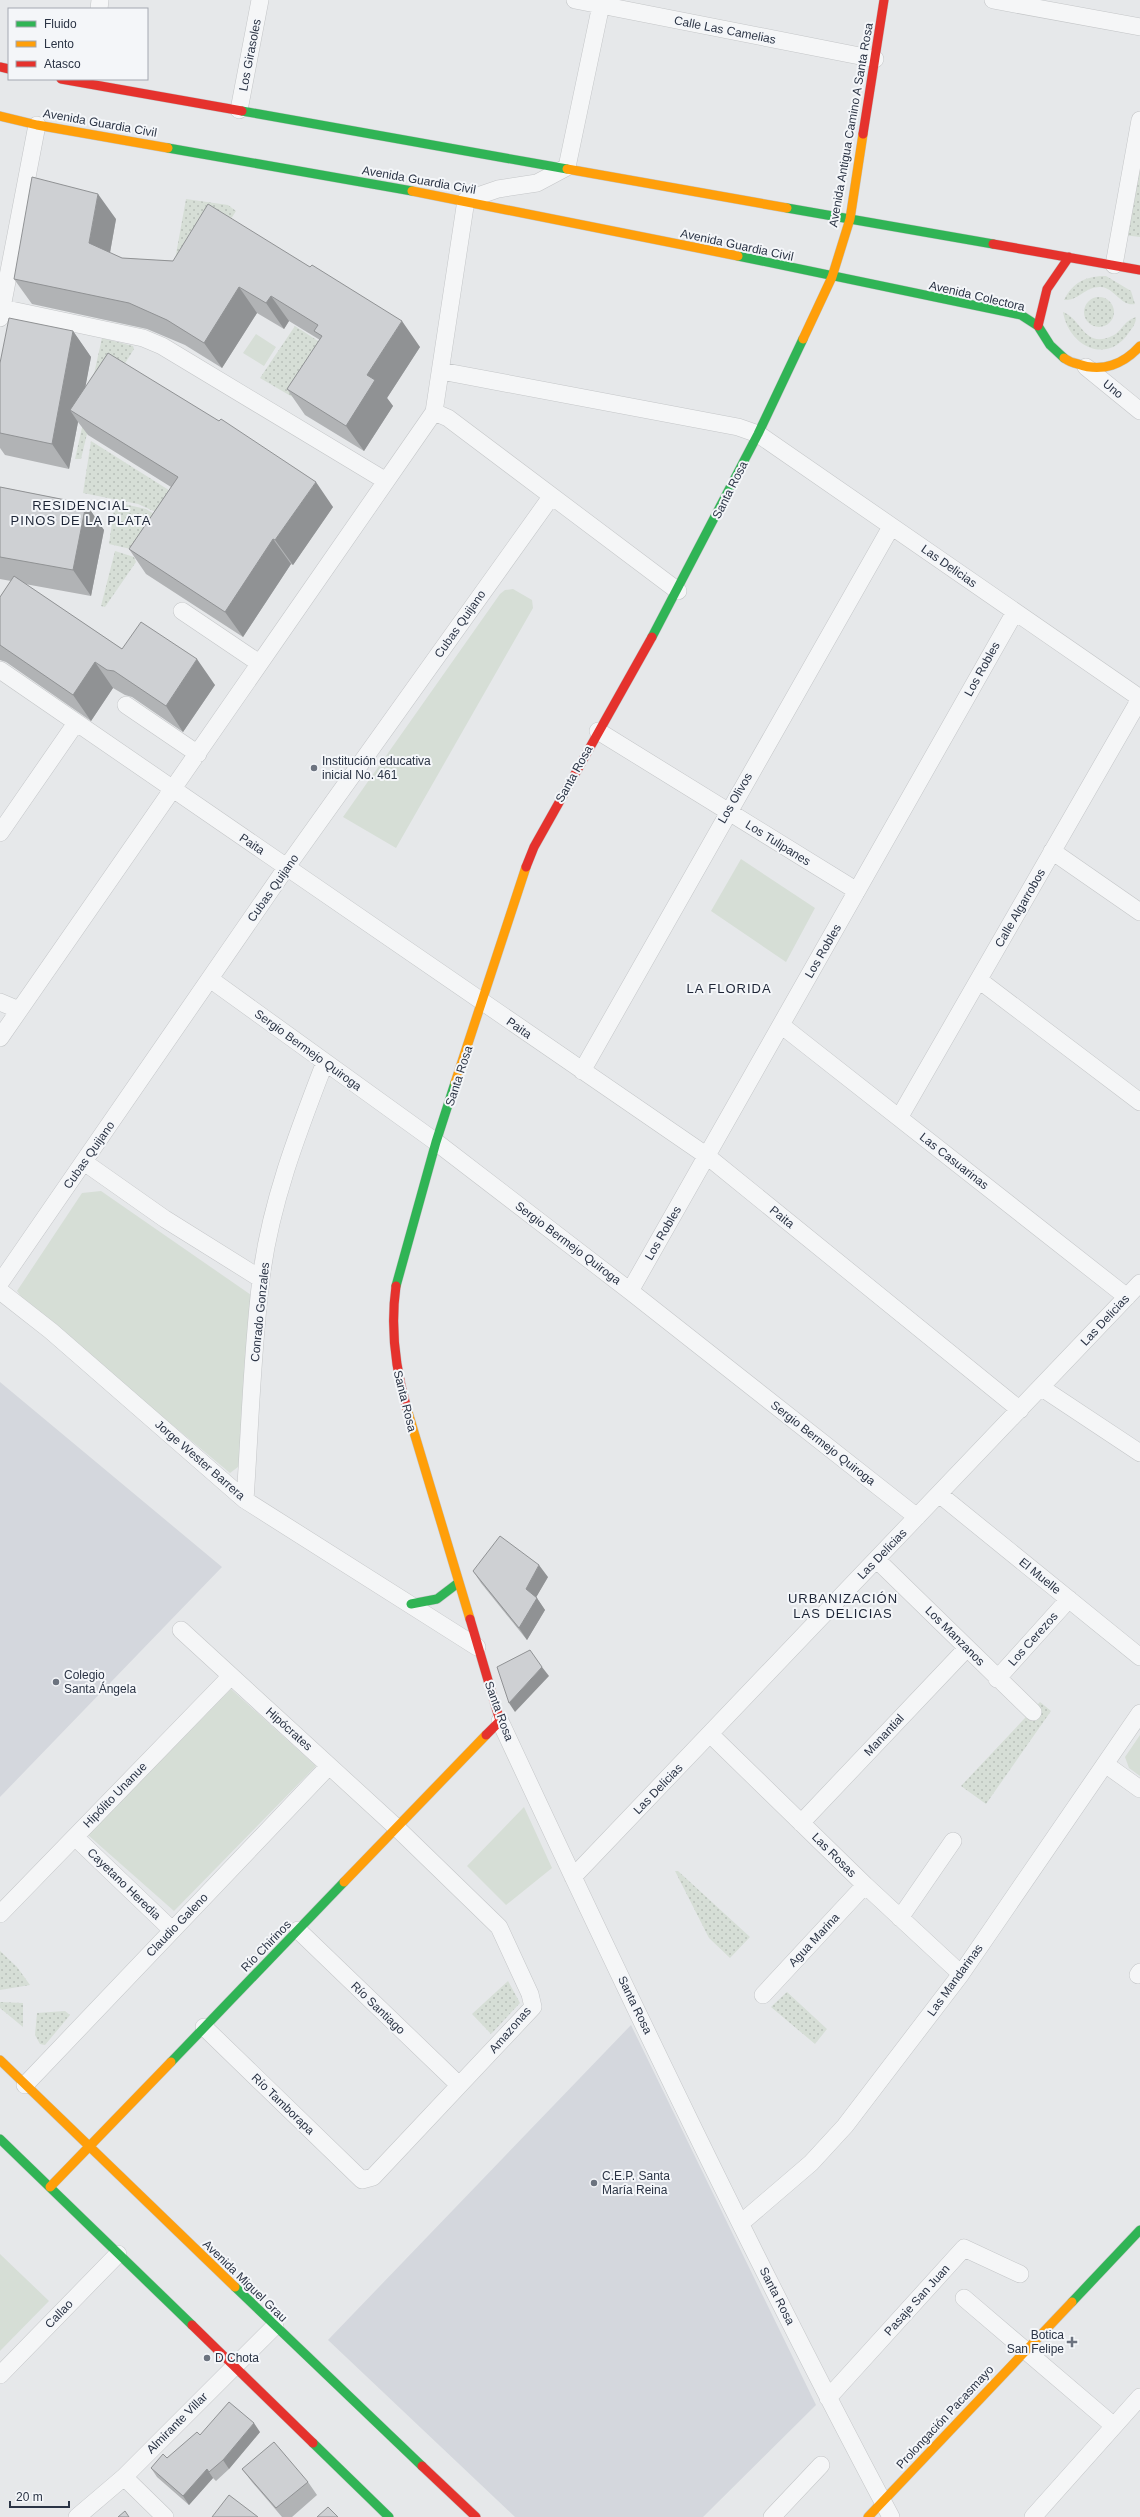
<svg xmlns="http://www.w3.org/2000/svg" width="1140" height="2517" viewBox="0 0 1140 2517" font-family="Helvetica,sans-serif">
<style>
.built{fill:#d4d7dd}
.grass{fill:url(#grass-dots)}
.park{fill:#d6ded6}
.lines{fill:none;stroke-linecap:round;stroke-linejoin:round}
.street-casing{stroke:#c4c6c8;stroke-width:18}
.fast-casing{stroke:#c4c6c8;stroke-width:10}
.slow-casing{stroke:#c4c6c8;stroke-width:10}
.jam-casing{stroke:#c4c6c8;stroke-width:10}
.street{stroke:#f5f6f7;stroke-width:17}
.fast{stroke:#30b455;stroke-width:9}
.slow{stroke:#ff9f0a;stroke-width:9}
.jam{stroke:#e5322d;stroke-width:9}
.wall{fill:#b1b3b5}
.shaded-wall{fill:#909294}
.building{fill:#ced0d3;stroke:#909294}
.poi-dot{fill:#6c737f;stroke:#f4f6f9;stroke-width:1.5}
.labels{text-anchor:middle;stroke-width:4;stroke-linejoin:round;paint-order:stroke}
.street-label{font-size:12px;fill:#2b3445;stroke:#f4f6f9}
.poi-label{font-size:12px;fill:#2b3445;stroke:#f4f6f9;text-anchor:start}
.neighbourhood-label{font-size:13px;letter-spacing:1px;fill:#1d2536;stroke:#f4f6f9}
</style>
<defs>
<pattern id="grass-dots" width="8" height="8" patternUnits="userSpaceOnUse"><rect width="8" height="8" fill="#d6ded6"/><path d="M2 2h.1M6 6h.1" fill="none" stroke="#b8bfb9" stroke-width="1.8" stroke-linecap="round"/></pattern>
</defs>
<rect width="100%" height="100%" fill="#e6e8ea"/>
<path class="built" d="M0 1382 222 1567 0 1797Z
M631 2025 816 2405 703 2517H515L328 2340Z"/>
<path class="grass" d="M1140 152V237L1124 235Z
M186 199 228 205 236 211 163 326Z
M1106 276 1131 291 1135 304C1121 307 1115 288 1101 287 1085 286 1079 301 1064 300 1073 282 1086 276 1106 276Z
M1084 312a15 15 0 1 1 30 0a15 15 0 1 1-30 0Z
M1063 312C1082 319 1084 349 1112 336 1122 332 1122 322 1136 317 1136 323 1133 327 1130 331 1108 366 1069 347 1063 312Z
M295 326 335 352 301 402 260 378Z
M102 338 133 346 134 349 91 417 81 459H75Z
M91 441 183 499 171 519 138 504 83 493Z
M115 502 146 509 170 524 148 553 109 544Z
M115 551 134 557 136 562 105 607 101 606Z
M1040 1702 1051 1711 986 1804 961 1786Z
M675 1871H678L750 1937 730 1958 709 1938Z
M0 1951 17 1967 30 1985 0 1990Z
M508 1981 520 2003 491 2034 472 2014Z
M787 1992 827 2029 815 2044 771 2007Z
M0 2002 23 2003V2027L0 2008Z
M65 2011 70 2015 45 2045 40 2044 35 2035 37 2013Z"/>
<path class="park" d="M256 334 276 347 264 366 243 353Z
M513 589 532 600 533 608 396 848 343 817 500 594 505 590Z
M741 859 815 908 786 962 711 911Z
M101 1191 254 1297 242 1464 230 1473 25 1302 17 1291 82 1193Z
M231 1689 316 1766 174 1911 88 1835Z
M1140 1735V1776L1129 1768 1125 1757Z
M524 1807 552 1868 506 1905 467 1866Z
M0 2254 49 2301 0 2351Z"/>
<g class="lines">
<defs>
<path id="street" d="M575 0 875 59
M993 0 1140 27
M99 9 100 0
M239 110 260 0
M1114 265 1140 120
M2 308 143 338 162 346 386 481
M0 318 37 125
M1086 367 1140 411
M441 371 738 427 758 434 1140 698
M434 412 448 418 678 591
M182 611 259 663
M0 670 707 1156 1020 1410
M126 705 198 754
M598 731 857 891
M0 833 76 723
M1052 851 1140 912
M210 979 436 1142 630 1291 917 1517
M979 980 1140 1102
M0 1002 19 1010
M781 1025 1127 1297
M0 1038 434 412 466 200 498 189 537 183 567 167 602 0
M582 1071 891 527
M899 1118 1140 699
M84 1162 165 1219 261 1279
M0 1283 286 868 551 497
M0 1291 51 1331 245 1500 477 1647
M630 1291 1015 612
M1042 1388 1140 1453
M939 1494 1140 1657
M245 1500C250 1427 252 1352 261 1279 270 1204 298 1132 325 1062
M877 1560 1033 1712
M181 1630 397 1828 499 1927 530 1994 533 2007 373 2177 362 2180 204 2027
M997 1679 1069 1599
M500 1721C625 1989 752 2256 891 2517
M710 1734 865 1885 961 1974
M1105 1764 1140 1789
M801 1823 967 1648
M75 1837 172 1930
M573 1877 1140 1283
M0 1914 230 1677
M900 1918 953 1841
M298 1930 459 2085
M1138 1975 1140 1972
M763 1995 865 1885
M25 2085 329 1766
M741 2223 811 2163 845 2126 961 1974 1140 1713
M964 2298 1114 2426
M0 2375 118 2254
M828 2398 964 2248 1020 2274
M124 2477 165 2517
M77 2517 124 2477 275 2326
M772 2517 821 2465
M1033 2517 1140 2397"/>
<path id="fast" d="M242 111 567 169
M168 148 412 191
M787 208 993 244
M738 256 1021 315 1038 326 1050 345 1064 358
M652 637 758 434 803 339
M396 1286 436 1142 455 1083
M411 1604 437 1599 458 1583
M171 2062 344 1882
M0 2139 192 2325
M235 2287 422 2466
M1072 2302 1140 2230
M313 2443 389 2517"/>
<path id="slow" d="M0 116 37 125 168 148
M567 169 787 208
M412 191 738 256
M803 339 832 277 850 219 863 134
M1064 358C1068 361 1073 363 1078 364 1102 373 1124 364 1140 346
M455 1083 526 867
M407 1409 470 1619
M344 1882 486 1735
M0 2060 235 2287
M50 2187 171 2062
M868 2517 1072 2302"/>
<path id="jam" d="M0 67 9 69
M61 79 242 111
M863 134 884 0
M993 244 1140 270
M1038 326 1047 289 1069 257
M526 867 534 847 652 637
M396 1286C390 1329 395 1368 407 1409
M470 1619 500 1721 486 1735
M192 2325 313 2443
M422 2466 476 2517"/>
</defs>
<use href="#street" class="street-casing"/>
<use href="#fast" class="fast-casing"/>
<use href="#slow" class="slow-casing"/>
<use href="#jam" class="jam-casing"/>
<use href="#street" class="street"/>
<use href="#fast" class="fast"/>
<use href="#slow" class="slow"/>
<use href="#jam" class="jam"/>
</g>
<path class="wall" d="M116 219 110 253 122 258 173 261 420 347 387 398 393 406 364 451 305 415 287 389 320 340 289 321 284 329 257 313 222 368 185 345 147 329 32 304 14 279Z
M73 331 91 357 85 387 333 507 293 565 291 564 243 637 146 574 129 549 171 487 88 435 78 422 69 469 5 455 0 448V363Z
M0 487 86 504 104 530 91 596 25 584 122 649 215 685 183 732 132 697 125 695 113 688 91 721 6 662 0 660V597L11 581 0 579Z
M473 1571 548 1577 536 1597 545 1610 527 1640 481 1583Z
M260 2432 229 2469 216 2481 213 2478 189 2505 157 2477 151 2468 167 2458 200 2435Z
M242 2469 308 2482 317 2495 292 2517H282L252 2482Z"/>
<path class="shaded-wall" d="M98 194 116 219 107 269 89 243Z
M239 287 257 313 222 368 204 343Z
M271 296 289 321 284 329 266 303Z
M402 321 420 347 387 398 393 406 364 451 346 426 367 375Z
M73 331 91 357 80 416 70 410 78 422 69 469 52 444Z
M316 482 333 507 293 565 275 540Z
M86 504 104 530 91 596 73 570Z
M273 539 291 564 243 637 225 612Z
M197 659 215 685 183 732 166 706Z
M95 662 113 688 91 721 73 695Z
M539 1565 548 1577 534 1601 526 1589Z
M537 1598 545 1610 527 1640 519 1628Z
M542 1667 549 1676 515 1712 509 1703Z
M254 2423 260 2432 229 2469 223 2460Z
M207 2469 213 2478 189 2505 183 2496Z"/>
<path class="building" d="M32 177 98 194 89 243 122 258 173 261 208 204 310 267 312 265 402 321 367 375 375 380 346 426 287 389 322 336 314 331 318 325 271 296 266 303 239 287 204 343 167 320 129 303 14 279Z
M9 318 73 331 52 444 0 433V363Z
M108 353 219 421 221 419 316 482 275 540 273 539 225 612 129 549 178 477 70 410Z
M0 487 86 504 73 570 0 557Z
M14 576 122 649 141 622 197 659 166 706 114 671 107 670 95 662 73 695 0 645V597Z
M500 1536 539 1565 526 1589 537 1598 519 1628 473 1571Z
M530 1650 542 1667 509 1703 497 1667Z
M229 2402 254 2423 223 2460 209 2472 207 2469 183 2496 151 2468 163 2454 167 2458 197 2432 200 2435Z
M274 2442 308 2482 276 2508 242 2469Z
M229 2495 258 2517H212Z
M328 2507 338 2517H317Z
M125 2511 129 2517H118Z"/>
<g class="poi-dot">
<circle cx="314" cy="768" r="4"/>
<circle cx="56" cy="1682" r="4"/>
<circle cx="594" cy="2183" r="4"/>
<path d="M1070 2336h4v4h4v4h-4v4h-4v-4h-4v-4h4z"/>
<circle cx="207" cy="2358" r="4"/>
</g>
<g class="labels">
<g class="street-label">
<text transform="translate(725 30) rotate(11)" y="4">Calle Las Camelias</text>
<text transform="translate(250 55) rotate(-79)" y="4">Los Girasoles</text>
<text transform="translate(100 123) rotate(10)" y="4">Avenida Guardia Civil</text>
<text transform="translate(851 125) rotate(-80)" y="4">Avenida Antigua Camino A Santa Rosa</text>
<text transform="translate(419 180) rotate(10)" y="4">Avenida Guardia Civil</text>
<text transform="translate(737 245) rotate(12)" y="4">Avenida Guardia Civil</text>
<text transform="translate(977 296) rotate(13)" y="4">Avenida Colectora</text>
<text transform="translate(1113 389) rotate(39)" y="4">Uno</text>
<text transform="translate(730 490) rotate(-63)" y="4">Santa Rosa</text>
<text transform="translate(949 566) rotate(35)" y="4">Las Delicias</text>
<text transform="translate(460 624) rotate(-55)" y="4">Cubas Quijano</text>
<text transform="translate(982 669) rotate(-61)" y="4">Los Robles</text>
<text transform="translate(574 774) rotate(-61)" y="4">Santa Rosa</text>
<text transform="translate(735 798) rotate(-60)" y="4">Los Olivos</text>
<text transform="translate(778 843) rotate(32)" y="4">Los Tulipanes</text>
<text transform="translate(252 844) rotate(34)" y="4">Paita</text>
<text transform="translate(273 888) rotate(-55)" y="4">Cubas Quijano</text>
<text transform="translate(1020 908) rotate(-60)" y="4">Calle Algarrobos</text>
<text transform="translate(823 951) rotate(-60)" y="4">Los Robles</text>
<text transform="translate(519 1028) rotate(35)" y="4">Paita</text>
<text transform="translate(308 1050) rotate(36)" y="4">Sergio Bermejo Quiroga</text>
<text transform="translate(459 1076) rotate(-72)" y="4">Santa Rosa</text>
<text transform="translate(89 1155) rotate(-55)" y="4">Cubas Quijano</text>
<text transform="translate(954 1161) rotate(38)" y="4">Las Casuarinas</text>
<text transform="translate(782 1217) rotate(39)" y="4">Paita</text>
<text transform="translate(663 1233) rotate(-60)" y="4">Los Robles</text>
<text transform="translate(568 1243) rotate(37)" y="4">Sergio Bermejo Quiroga</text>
<text transform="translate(260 1312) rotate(-84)" y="4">Conrado Gonzales</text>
<text transform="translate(1105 1320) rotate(-47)" y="4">Las Delicias</text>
<text transform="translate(405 1401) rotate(76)" y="4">Santa Rosa</text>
<text transform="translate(823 1443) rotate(38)" y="4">Sergio Bermejo Quiroga</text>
<text transform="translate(200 1460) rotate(41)" y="4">Jorge Wester Barrera</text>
<text transform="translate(882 1554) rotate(-46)" y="4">Las Delicias</text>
<text transform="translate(1040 1576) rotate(39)" y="4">El Muelle</text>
<text transform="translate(955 1636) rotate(45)" y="4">Los Manzanos</text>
<text transform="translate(1033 1639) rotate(-48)" y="4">Los Cerezos</text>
<text transform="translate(499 1711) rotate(70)" y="4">Santa Rosa</text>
<text transform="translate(289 1729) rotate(42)" y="4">Hipócrates</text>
<text transform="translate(884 1735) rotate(-47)" y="4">Manantial</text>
<text transform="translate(658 1789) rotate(-46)" y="4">Las Delicias</text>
<text transform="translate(115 1795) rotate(-46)" y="4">Hipólito Unanue</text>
<text transform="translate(834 1855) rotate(45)" y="4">Las Rosas</text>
<text transform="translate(124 1884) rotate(44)" y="4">Cayetano Heredia</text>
<text transform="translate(177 1925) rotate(-46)" y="4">Claudio Galeno</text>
<text transform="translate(814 1940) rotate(-47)" y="4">Agua Marina</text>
<text transform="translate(266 1946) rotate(-46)" y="4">Río Chirinos</text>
<text transform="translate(955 1980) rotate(-54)" y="4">Las Mandarinas</text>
<text transform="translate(635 2005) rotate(64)" y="4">Santa Rosa</text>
<text transform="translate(378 2008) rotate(44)" y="4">Río Santiago</text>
<text transform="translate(510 2030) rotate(-49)" y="4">Amazonas</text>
<text transform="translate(283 2104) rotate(44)" y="4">Río Tamborapa</text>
<text transform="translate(245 2281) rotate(44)" y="4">Avenida Miguel Grau</text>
<text transform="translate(777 2296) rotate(63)" y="4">Santa Rosa</text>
<text transform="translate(917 2300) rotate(-48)" y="4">Pasaje San Juan</text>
<text transform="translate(59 2314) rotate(-46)" y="4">Callao</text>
<text transform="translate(945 2417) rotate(-47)" y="4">Prolongación Pacasmayo</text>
<text transform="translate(177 2423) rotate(-45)" y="4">Almirante Villar</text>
</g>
<g class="poi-label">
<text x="322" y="765">Institución educativa<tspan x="322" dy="14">inicial No. 461</tspan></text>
<text x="64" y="1679">Colegio<tspan x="64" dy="14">Santa Ángela</tspan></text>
<text x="602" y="2180">C.E.P. Santa<tspan x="602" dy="14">María Reina</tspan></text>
<text x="1064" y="2339" text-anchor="end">Botica<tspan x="1064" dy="14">San Felipe</tspan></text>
<text x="215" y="2362">D Chota</text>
</g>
<g class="neighbourhood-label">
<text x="81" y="510">RESIDENCIAL<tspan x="81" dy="15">PINOS DE LA PLATA</tspan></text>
<text x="729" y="993">LA FLORIDA</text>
<text x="843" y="1603">URBANIZACIÓN<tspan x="843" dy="15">LAS DELICIAS</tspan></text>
</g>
</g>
<rect x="8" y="8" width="140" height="72" fill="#f4f6f9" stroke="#a4a8b1"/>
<rect x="16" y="21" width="20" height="6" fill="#30b455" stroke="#a4a8b1"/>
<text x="44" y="28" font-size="12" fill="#2b3445">Fluido</text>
<rect x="16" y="41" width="20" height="6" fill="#ff9f0a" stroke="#a4a8b1"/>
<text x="44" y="48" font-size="12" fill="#2b3445">Lento</text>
<rect x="16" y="61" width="20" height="6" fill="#e5322d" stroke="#a4a8b1"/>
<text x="44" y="68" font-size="12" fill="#2b3445">Atasco</text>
<path d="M10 2501v6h59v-6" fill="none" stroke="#2b3445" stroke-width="2"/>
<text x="16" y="2501" font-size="12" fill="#2b3445" stroke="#f4f6f9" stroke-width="3" paint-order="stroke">20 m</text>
</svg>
